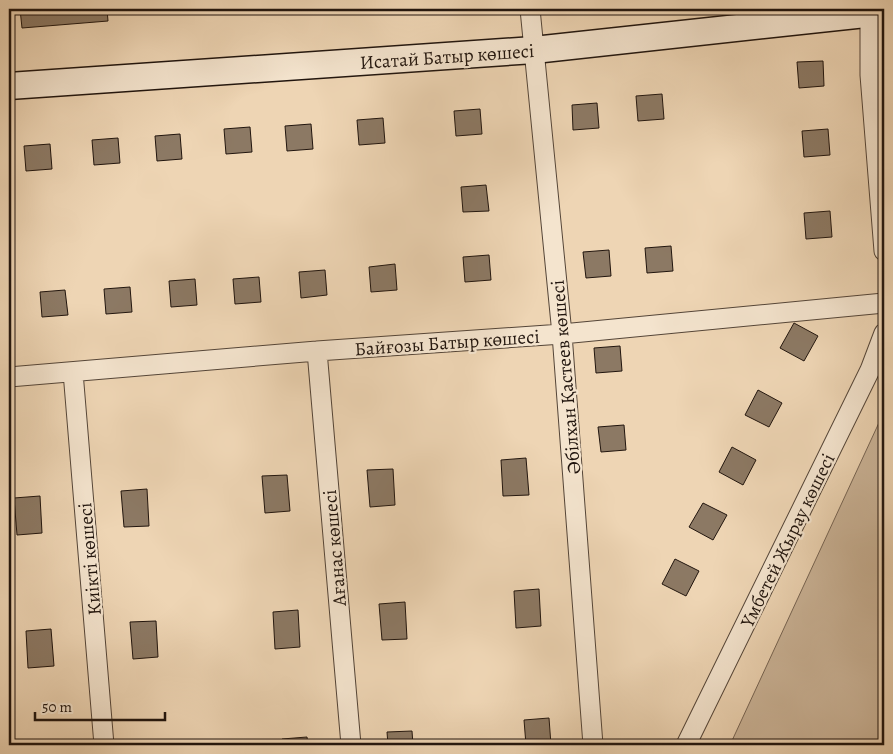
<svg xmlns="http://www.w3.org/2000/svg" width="893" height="754" font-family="Alegreya,serif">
  <rect width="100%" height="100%" fill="#eed5b4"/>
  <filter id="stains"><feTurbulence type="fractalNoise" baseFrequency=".004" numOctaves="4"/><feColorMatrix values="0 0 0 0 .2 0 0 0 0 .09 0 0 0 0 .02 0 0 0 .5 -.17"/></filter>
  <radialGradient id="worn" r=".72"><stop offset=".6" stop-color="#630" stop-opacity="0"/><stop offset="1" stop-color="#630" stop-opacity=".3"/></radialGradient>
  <path fill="#cbb498" stroke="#766453" d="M884,410V745H730L883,414Z"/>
  <path fill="#8c7964" stroke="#21150e" d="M20,9H107L108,21L22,28Z
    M823,61L824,86L799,88L797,62Z
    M662,94L664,119L638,121L636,96Z
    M597,103L599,128L573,130L572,105Z
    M480,109L482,134L456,136L454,111Z
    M383,118L385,143L359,145L357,120Z
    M311,124L313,149L287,151L285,126Z
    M250,127L252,152L226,154L224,129Z
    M828,129L830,155L804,157L802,131Z
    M180,134L182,159L157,161L155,136Z
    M118,138L120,163L94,165L92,140Z
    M50,144L52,169L26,171L24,146Z
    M486,185L489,211L463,212L461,187Z
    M830,211L832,237L806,239L804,213Z
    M671,246L673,271L647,273L645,248Z
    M609,250L611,276L586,278L583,252Z
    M489,255L491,280L465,282L463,257Z
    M395,264L397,290L371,292L369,267Z
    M325,270L327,295L301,298L299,272Z
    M259,277L261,302L235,304L233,279Z
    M195,279L197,305L171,307L169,281Z
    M130,287L132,312L106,314L104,289Z
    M65,290L68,315L42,317L40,292Z
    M794,323L818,336L804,361L780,348Z
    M620,346L622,371L596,373L594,348Z
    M758,390L782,403L769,427L745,415Z
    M624,425L626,450L601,452L598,427Z
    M732,447L756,460L743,485L719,472Z
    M526,458L529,495L503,496L501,460Z
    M393,469L395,505L370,507L367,470Z
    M287,475L290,511L265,513L262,476Z
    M147,489L149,526L124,527L121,491Z
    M40,496L42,533L17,535L14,498Z
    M703,503L727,515L713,540L689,527Z
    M675,559L699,571L686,596L662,584Z
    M539,589L541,626L516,628L514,591Z
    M405,602L407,639L382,640L379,604Z
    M298,610L300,647L275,649L273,612Z
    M156,621L158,657L133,659L130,622Z
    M51,629L54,666L28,668L26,631Z
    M549,718L551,745H526L524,720Z
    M412,731L413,745H388L387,732Z
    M307,737L308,745H283L282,739Z"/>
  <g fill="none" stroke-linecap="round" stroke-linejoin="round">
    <g stroke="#544538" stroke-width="21">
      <path id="street" d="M530,9L562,334L593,745
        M870,9V75L884,251
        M317,351L351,745
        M73,372L104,745
        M9,377L317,351L562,334L884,303
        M686,745L870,370L884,333"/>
    </g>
    <g stroke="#21150e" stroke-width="29">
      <path id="secondary" d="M9,86L534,50L884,12"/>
    </g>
    <use href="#street" stroke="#f4e4ce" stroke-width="19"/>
    <use href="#secondary" stroke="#f4e4ce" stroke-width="26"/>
  </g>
  <g text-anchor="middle" stroke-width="4.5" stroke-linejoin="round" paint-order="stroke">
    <g font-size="19" fill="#21150e" stroke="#f4e4ce">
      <text transform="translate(447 56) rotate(-4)" y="7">Исатай Батыр көшесі</text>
      <text transform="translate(447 342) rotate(-4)" y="7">Байғозы Батыр көшесі</text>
      <text transform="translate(565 377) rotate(-95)" y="7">Әбілхан Қастеев көшесі</text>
      <text transform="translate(787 540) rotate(-64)" y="7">Үмбетей Жырау көшесі</text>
      <text transform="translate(334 548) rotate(-95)" y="7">Ағанас көшесі</text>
      <text transform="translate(89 559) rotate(-95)" y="7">Киікті көшесі</text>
    </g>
  </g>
  <rect width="893" height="754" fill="none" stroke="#eed5b4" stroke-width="30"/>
  <rect x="10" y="10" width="873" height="734" fill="none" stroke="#21150e" stroke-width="2.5"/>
  <rect x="15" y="15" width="863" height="724" fill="none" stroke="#21150e"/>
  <path d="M35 712v8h130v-8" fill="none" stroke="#21150e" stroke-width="2.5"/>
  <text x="42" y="712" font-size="15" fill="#21150e" stroke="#f4e4ce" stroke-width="4" paint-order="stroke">50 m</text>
  <rect width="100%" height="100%" filter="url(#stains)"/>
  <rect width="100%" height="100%" fill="url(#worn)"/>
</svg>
